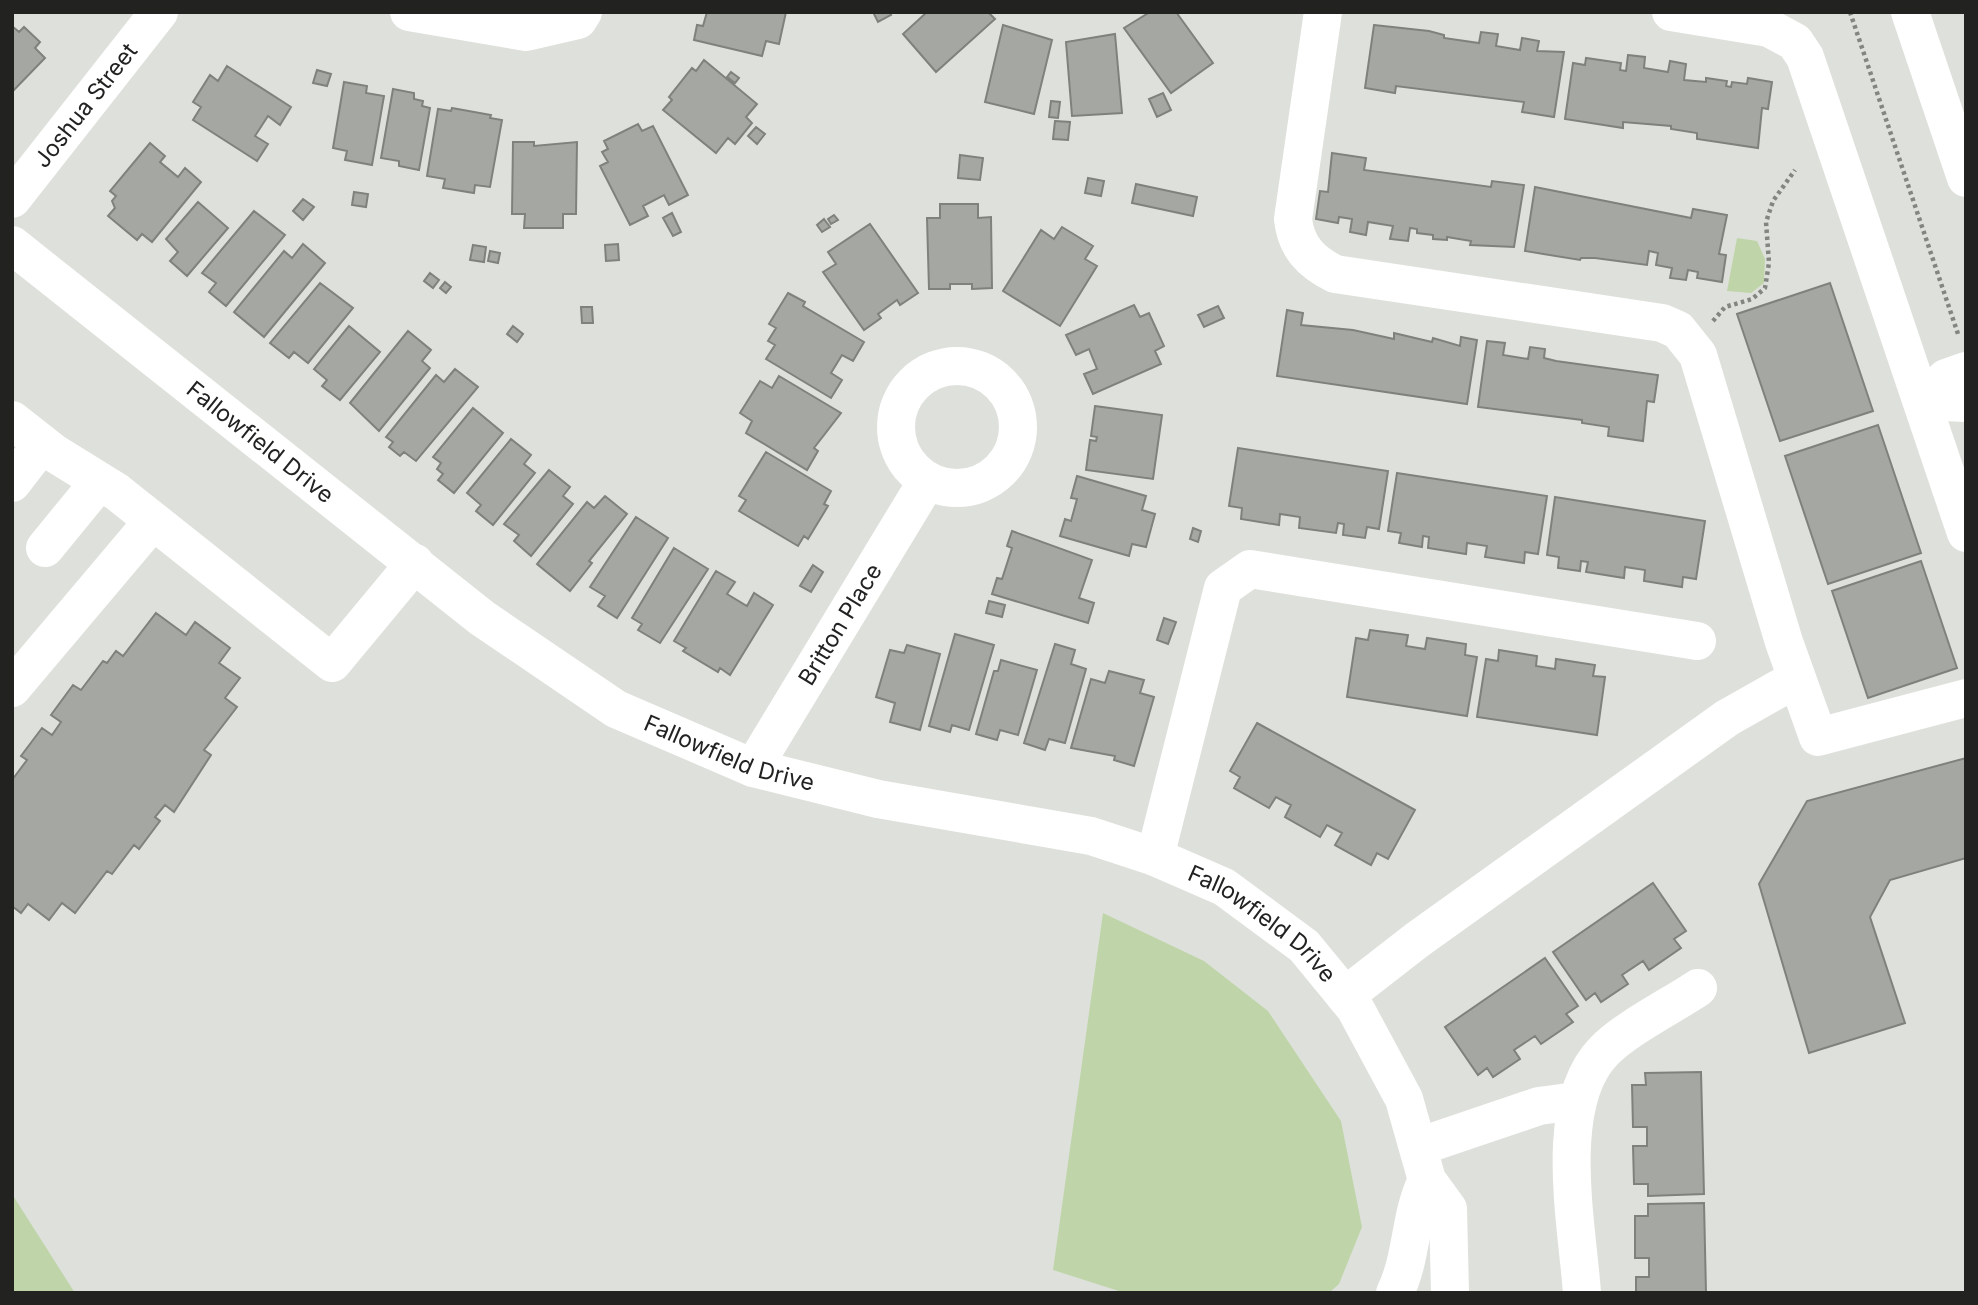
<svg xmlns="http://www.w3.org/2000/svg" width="1978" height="1305" font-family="Inter,sans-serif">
  <rect width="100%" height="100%" fill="#dee1db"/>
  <path fill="#bfd5a9" d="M1737,238L1757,241L1765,259L1764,283L1751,293L1727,291Z
    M1103,913L1204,961L1268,1011L1341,1121L1362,1227L1339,1284L1329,1293H1125L1053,1270Z
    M12,1194L75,1293H12Z"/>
  <path fill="#a5a8a2" stroke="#7f827c" stroke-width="2" d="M707,12H786L779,44L766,41L762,56L694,40L697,25L703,26Z
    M873,12H889L891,15L878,22Z
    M927,12H988L995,19L936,72L903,34Z
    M1150,12H1176L1213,63L1171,93L1124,28Z
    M1003,25L1052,40L1034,114L985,102Z
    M1374,25L1429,31L1444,35V38L1479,43L1481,32L1498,34L1496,46L1520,50L1522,38L1539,41L1537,51L1564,52L1554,117L1522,112L1524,102L1396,86L1395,93L1365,88Z
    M12,26L19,32L24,27L40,42L35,48L45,58L12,92Z
    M1115,34L1122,113L1072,116L1066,42Z
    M1628,55L1645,57L1644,68L1668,72L1670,61L1686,64L1684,80L1706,82V78L1727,81L1726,86L1731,87L1732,82L1747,84L1748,78L1772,82L1768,109L1762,108L1758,148L1697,139V133L1671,129V126L1623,122V128L1565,119L1573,63L1585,65L1586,58L1621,63L1620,70L1626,71Z
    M704,60L757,104L746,117L752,123L735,144L728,138L716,153L663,110L672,100L669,97L692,68L696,71Z
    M227,66L291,107L280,125L268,116L255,136L268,144L257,161L193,120L201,107L193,102L210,75L218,81Z
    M317,70L331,74L327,86L313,83Z
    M731,72L739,78L735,83L727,77Z
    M344,82L367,86L366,93L384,96L372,165L345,160L347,151L333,148Z
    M393,89L414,93V99L423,101L422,106L430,108L419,170L399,166V161L381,158Z
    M1163,93L1171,110L1157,117L1149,99Z
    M1051,101L1060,102L1058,118L1049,117Z
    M452,108L491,115L490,118L502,120L490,187L475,185L474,193L443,188L445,179L427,176L438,109L451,111Z
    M1055,121L1070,122L1068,140L1053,139Z
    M638,124L642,131L653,126L688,195L669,205L664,195L643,206L648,216L630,225L600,166L608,162L602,152L608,149L604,141Z
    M756,127L765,134L757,144L748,136Z
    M513,142H534V146L577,142L576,214H563V228H524L525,214H512Z
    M150,143L165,156L160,162L178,177L185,168L201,182L152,242L142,234L137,240L108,216L115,208L112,201L116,196L110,191Z
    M1332,153L1366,158L1364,170L1491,187L1492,181L1524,185L1514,247L1470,245L1471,241L1447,237V240L1433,239V235L1417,233V229L1410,228L1408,241L1390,239L1393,226L1368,222L1366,235L1350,232L1352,219L1339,217L1338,223L1316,219L1320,191L1328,192Z
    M960,155L983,158L980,180L958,178Z
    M1088,178L1104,181L1101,196L1085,193Z
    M1136,184L1197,197L1193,216L1132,203Z
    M1535,187L1691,218L1693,209L1727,215L1719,254L1726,255L1722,282L1697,278L1698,272L1688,270L1686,280L1670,278L1672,268L1656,265L1658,253L1649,251L1647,265L1595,258H1581L1580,260L1525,251Z
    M354,192L368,194L366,207L352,205Z
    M303,199L314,207L303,220L293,211Z
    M198,202L228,228L187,276L170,261L178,252L166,239Z
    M940,204H978V218L991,217L992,288L972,289V284H950V289H929L927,218H940Z
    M254,211L285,235L226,306L209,292L216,283L202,273Z
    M672,213L681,232L673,236L663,218Z
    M834,215L838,220L831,224L828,219Z
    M824,219L830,227L822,232L817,225Z
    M870,224L918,293L900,305L897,300L878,314L881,318L864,330L823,272L836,264L828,252Z
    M1062,227L1093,246L1085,259L1097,266L1060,326L1003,291L1041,230L1054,239Z
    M303,244L325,263L264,337L234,312L284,251L292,258Z
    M618,244L619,260L606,261L605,245Z
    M473,245L486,247L484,262L470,260Z
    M490,251L500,253L498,263L488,261Z
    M430,273L439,280L433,288L424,281Z
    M445,282L451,287L446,293L440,288Z
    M320,283L353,308L308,363L294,352L289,358L270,343Z
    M1830,283L1873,411L1780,441L1737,314Z
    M788,293L805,302L803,306L864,342L853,361L842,355L831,373L842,380L831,398L766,359L775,345L768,341L776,328L769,324Z
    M1134,305L1140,317L1149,313L1164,346L1155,351L1161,364L1093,394L1084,374L1097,369L1089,349L1076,355L1066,335Z
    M1218,306L1224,318L1204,327L1198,315Z
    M581,307H592L593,323H582Z
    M1287,310L1303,313L1301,325L1353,330L1394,339V333L1432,342L1433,338L1460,346L1461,337L1477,340L1467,404L1277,376Z
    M349,326L380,352L340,400L322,386L327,380L314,369Z
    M513,326L523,334L517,342L507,334Z
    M408,331L431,350L422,361L430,368L379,431L350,403Z
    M1487,341L1505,343L1503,355L1528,359L1530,347L1545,349L1544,358L1556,361L1658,375L1654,402L1647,401L1643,441L1608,436L1609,427L1582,423V420L1478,407Z
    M455,369L478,387L416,461L404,452L400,456L389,447L393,442L386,437L436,375L444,382Z
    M779,376L841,413L814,448L818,451L807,470L746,433L752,421L740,413L760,381L772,388Z
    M1095,406L1162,415L1153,479L1086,470L1090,440L1096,441L1097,437L1091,436Z
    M473,408L503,433L454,493L438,480L443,474L437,469L441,463L433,457Z
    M1878,425L1921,553L1828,584L1785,456Z
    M511,439L531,455L524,464L535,473L493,525L476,511L481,505L467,493Z
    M1238,448L1388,471L1379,529L1367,527L1365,538L1343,535L1344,524L1338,523L1336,533L1299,528L1300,517L1280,514L1279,525L1241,519L1242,508L1229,506Z
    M766,452L831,491L824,504L828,506L808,539L804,536L798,546L739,511L746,500L739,496Z
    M549,470L570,487L563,496L573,504L531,556L514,541L519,535L504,524Z
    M1397,473L1547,496L1538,554L1525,552L1524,563L1485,557L1487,546L1467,543L1466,554L1428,548L1429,537L1423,536L1422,547L1399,543L1401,533L1388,531Z
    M1077,476L1146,496L1142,510L1155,514L1146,547L1132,544L1129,556L1060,536L1065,519L1071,521L1077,499L1071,498Z
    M605,496L627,514L589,561L592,563L570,591L537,564L587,502L594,508Z
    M1555,497L1705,521L1696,579L1683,577L1682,587L1644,581L1645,570L1625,567L1624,578L1586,572L1588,562L1581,561L1580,571L1558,568L1559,557L1547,555Z
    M636,517L668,538L617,618L598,606L605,596L590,587Z
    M1193,528L1201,531L1198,542L1190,539Z
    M1012,531L1092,560L1079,598L1094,603L1088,623L992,594L997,578L1002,579L1012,548L1007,546Z
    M674,548L708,569L660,643L638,630L642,624L632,618Z
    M1921,561L1957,668L1868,698L1832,591Z
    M813,565L823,572L811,592L800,586Z
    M716,571L735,582L727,594L747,606L754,593L773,605L730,675L720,668L718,672L683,651L686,648L674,641Z
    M989,601L1005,605L1002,617L986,613Z
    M156,613L186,635L195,622L230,648L219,663L240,678L225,698L237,707L204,750L211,755L174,812L165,805L155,817L160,821L139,849L134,845L112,874L107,871L75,913L62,903L49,920L28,904L21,913L12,906V780L27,760L21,756L42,728L52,735L61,722L51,715L73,685L81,690L103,661L107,663L116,651L123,656Z
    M1164,618L1176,622L1168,644L1157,640Z
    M1370,630L1408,635L1406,646L1425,649L1427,638L1466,644L1465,655L1477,657L1467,716L1347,697L1356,638L1368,640Z
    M955,634L994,645L969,730L952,725L950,732L929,726Z
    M1055,644L1075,650L1071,664L1086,669L1065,743L1049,739L1045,750L1024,743Z
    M907,645L940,654L920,730L890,722L895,703L876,697L890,650L904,653Z
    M1499,650L1537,656L1536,666L1555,669L1556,659L1595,665L1593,676L1605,677L1597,735L1477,717L1486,659L1498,661Z
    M1001,660L1037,670L1018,735L1000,730L997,740L976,734L994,671H998Z
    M1109,671L1144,680L1140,693L1154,697L1134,766L1114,760L1115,756L1071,748L1091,679L1105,683Z
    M1257,723L1415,810L1388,859L1377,853L1371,865L1335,845L1342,833L1327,825L1320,837L1285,817L1291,805L1276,797L1269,808L1234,788L1240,777L1230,771Z
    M1966,758V858L1890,880L1870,917L1905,1023L1809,1053L1759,884L1807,801Z
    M1653,883L1686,931L1674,939L1681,948L1649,970L1643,961L1622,975L1628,984L1601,1002L1595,993L1586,1000L1553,952Z
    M1545,958L1578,1006L1566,1014L1573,1022L1541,1044L1535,1036L1514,1050L1520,1059L1493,1077L1487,1068L1478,1075L1445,1027Z
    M1701,1072L1704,1194L1648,1196V1184H1634L1633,1146H1647V1127H1633L1632,1085H1646L1645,1073Z
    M1704,1203L1706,1293H1636V1277H1649V1258H1635V1216H1648V1204Z"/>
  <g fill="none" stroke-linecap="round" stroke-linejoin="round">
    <path stroke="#838581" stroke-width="4.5" stroke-dasharray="3.5 3.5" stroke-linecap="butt" d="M1850,12L1959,337
      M1713,321L1725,307L1752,299L1765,288L1769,263L1766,222L1773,201L1795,170"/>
    <g stroke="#fff" stroke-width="38">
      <path d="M409,12L526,32L578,20L583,12"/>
      <path d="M1323,12L1293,219C1296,247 1311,262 1335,274L1662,323L1678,330L1698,355L1784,642L1818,737L1966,698"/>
      <path d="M1671,12L1769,28L1795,42L1805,57L1966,533"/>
      <path id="s1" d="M12,199L159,12"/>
      <path id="s2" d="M12,245L482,618L616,709L753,768L878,799L1091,836L1155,857L1224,887L1304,946L1355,1008L1404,1099L1427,1180L1448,1209L1450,1293"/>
      <circle cx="957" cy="427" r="61"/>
      <path d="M1922,401L1946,378L1966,371"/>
      <path d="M1922,401L1966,403"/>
      <path d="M12,420L54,453L117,492L332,663L415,563"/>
      <path d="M12,483L42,444"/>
      <path d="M45,548L99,482"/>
      <path d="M12,688L153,521"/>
      <path id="s3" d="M753,768L927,481"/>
      <path d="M1155,857L1223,588L1250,569L1697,641"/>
      <path d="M1345,996L1417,940L1727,718L1796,679"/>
      <path d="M1418,1147L1539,1106L1576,1101"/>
      <path d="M1395,1293C1413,1256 1409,1216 1427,1180"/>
      <path d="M1582,1293C1577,1223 1552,1104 1604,1051C1625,1029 1671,1006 1698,988"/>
    </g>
    <path stroke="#fff" stroke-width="38" d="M1910,12L1966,178"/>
  </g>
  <g text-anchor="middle" stroke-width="5" stroke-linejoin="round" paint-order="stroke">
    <g font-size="23" fill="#222321" stroke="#fff">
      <text dy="8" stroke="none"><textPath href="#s1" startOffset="119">Joshua Street</textPath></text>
      <text dy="8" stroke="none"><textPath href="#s2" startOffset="317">Fallowfield Drive</textPath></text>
      <text dy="8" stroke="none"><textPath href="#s3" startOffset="168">Britton Place</textPath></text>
      <text dy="8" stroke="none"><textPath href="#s2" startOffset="884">Fallowfield Drive</textPath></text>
      <text dy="8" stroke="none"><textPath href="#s2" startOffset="1451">Fallowfield Drive</textPath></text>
    </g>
  </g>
  <rect width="1978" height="1305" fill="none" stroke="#222321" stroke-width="28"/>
</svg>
